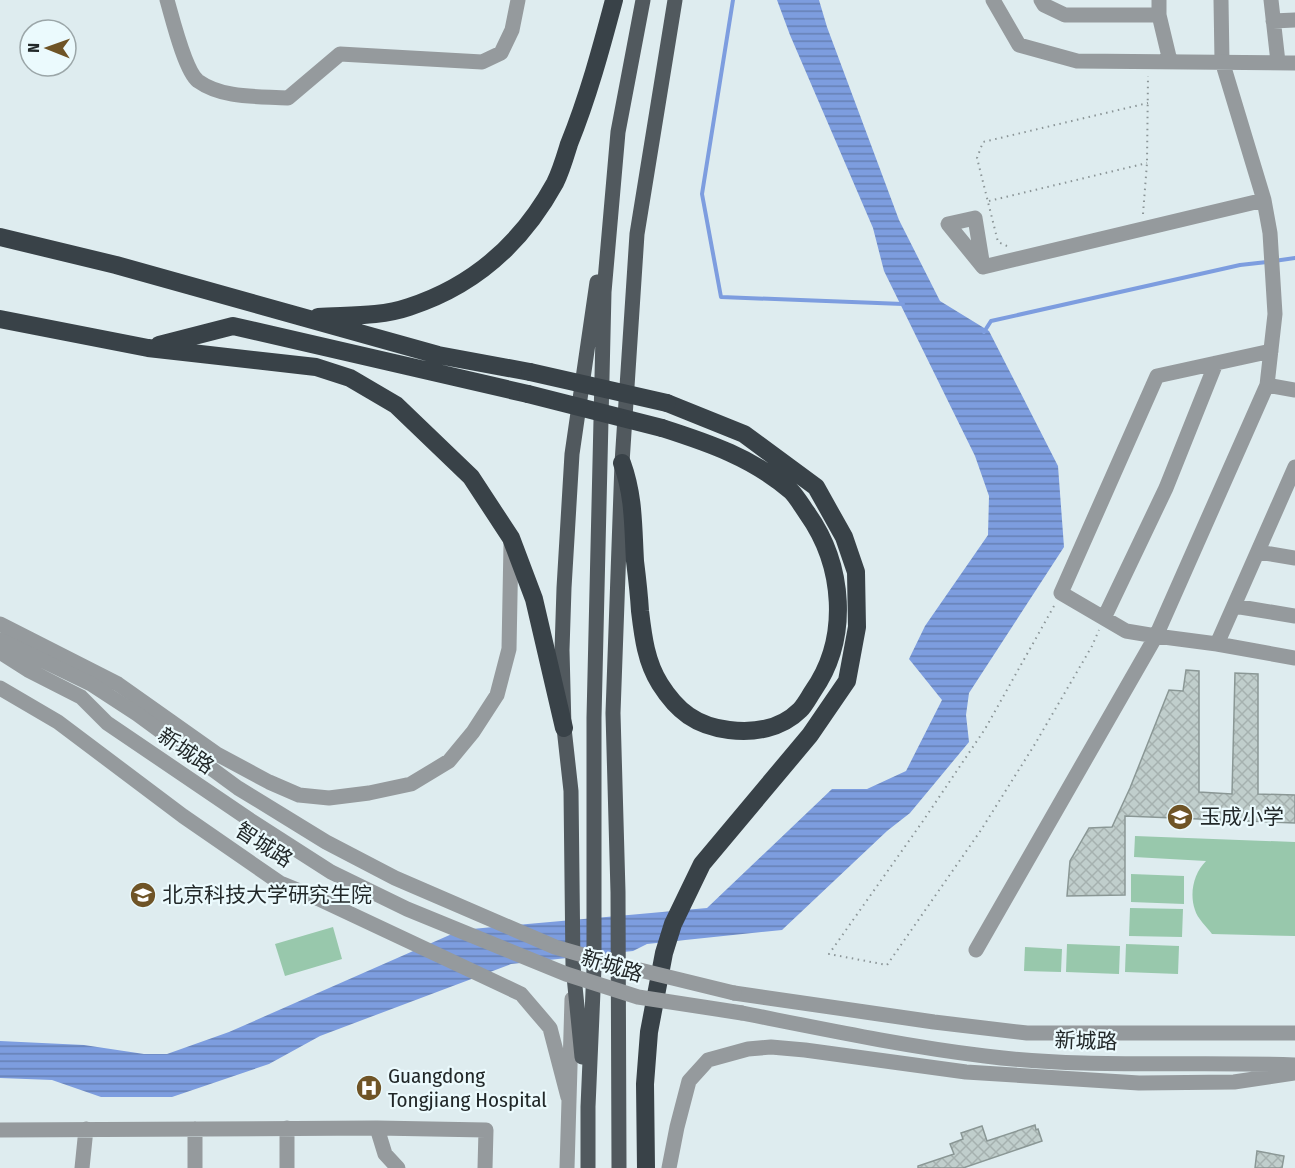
<svg xmlns="http://www.w3.org/2000/svg" width="1295" height="1168" font-family="'Fira Sans Condensed','Noto Sans SC',sans-serif">
  <defs>
    <pattern id="water-rules" width="6" height="5" patternUnits="userSpaceOnUse" patternTransform="scale(1.5)"><rect width="6" height="5" fill="#7d9ddf"/><path d="M0 2.5h6" fill="none" stroke="#6680b5"/></pattern>
    <pattern id="building-cross-hatch" width="8" height="8" patternUnits="userSpaceOnUse" patternTransform="scale(1.5)"><rect width="8" height="8" fill="#c0cecc"/><path d="M0 0l8 8M0 8l8-8" fill="none" stroke="#a5b1af"/></pattern>
  </defs>
  <rect width="100%" height="100%" fill="#deecef"/>
  <path fill="#98c8ac" d="M1135,836L1295,842V936L1212,934C1207,927 1197,918 1195,910C1189,893 1194,873 1206,861L1134,857Z
    M1131,874L1184,876V904L1131,902Z
    M1130,908L1183,909L1182,937L1129,936Z
    M333,927L342,959L285,976L275,944Z
    M1067,944L1120,946L1119,974L1066,972Z
    M1126,944L1179,946L1178,974L1125,972Z
    M1025,947L1062,949L1061,972L1024,971Z"/>
  <path fill="url(#water-rules)" d="M777,0H819L827,27L899,220L940,301L989,331L1058,466L1064,547L969,693L966,715L969,742L910,813L887,831L782,930L647,944L633,951L511,964L320,1036L269,1064L172,1097H101L52,1080L0,1078V1041L84,1045L144,1054H167L229,1032L461,930L707,908L832,789H867L906,771L942,700L909,659L925,626L988,535L989,496L975,456L884,271L873,228L790,35Z"/>
  <g fill="none" stroke-linecap="round" stroke-linejoin="round">
    <path stroke="#7d9ddf" stroke-width="4" d="M733,0L702,194L721,297L903,304
      M1274,261L1295,258
      M984,332L991,321L1240,265L1267,262"/>
  </g>
  <path fill="url(#building-cross-hatch)" stroke="#8a9795" stroke-width="1.5" d="M1186,670L1199,671V792L1232,794L1235,673L1258,674V794L1295,795V823L1125,816V895L1067,896L1070,861L1089,828L1112,827L1130,788L1169,690L1183,691Z
    M1035,1125L1036,1130L1038,1129L1042,1141L963,1168H918V1166L954,1154L950,1144L963,1139L961,1133L982,1126L987,1141Z
    M1257,1151L1284,1156L1282,1168H1255Z"/>
  <g fill="none" stroke-linecap="round" stroke-linejoin="round">
    <path stroke="#8b9597" stroke-width="2" stroke-dasharray="1.5 4.5" stroke-linecap="butt" d="M989,201L1147,163
      M1143,214L1147,163L1148,76
      M1007,246L998,242L977,158L983,142L1148,103
      M1054,606L985,729L923,821L829,954L887,965L981,830L1035,744L1092,646L1099,630"/>
    <path stroke="#959a9d" stroke-width="15" d="M167,0C172,17 185,71 198,81C223,99 259,96 288,98L340,54L482,62L501,53L512,30L518,0
      M993,0L1019,45L1077,61L1295,63
      M1041,0L1044,5L1065,15H1159
      M1159,0V15L1170,61
      M1221,0L1222,61L1264,200L1270,233L1275,314L1267,385L1156,636L1126,631L1061,593L1157,376L1271,351
      M1271,0L1278,62
      M1273,21L1295,20
      M983,267L948,224L975,218L983,267L1264,200
      M1267,385L1295,390
      M1258,552L1295,558
      M1234,606L1295,616
      M1104,618L1166,488L1216,363
      M0,624L118,684L217,754L269,782L299,795L329,798L369,793L411,784L449,761L473,732L497,695L509,649L511,544
      M1217,644L1295,467
      M0,688L58,722L183,816L280,883L319,899L521,994L550,1028L568,1097
      M976,950L1156,636L1217,644L1295,658
      M734,993L934,1022L1027,1033H1295
      M742,1013C823,1029 903,1046 985,1056C1088,1069 1192,1061 1295,1065
      M377,1128L486,1130L485,1168
      M0,1130L377,1128L385,1154L398,1168
      M82,1168L86,1129
      M195,1168V1129
      M287,1168V1128
      M567,1168L572,999
      M669,1168L677,1127L689,1081L708,1060L748,1049L771,1047L805,1050L966,1072L1139,1083L1234,1082L1295,1073"/>
    <path stroke="#51595e" stroke-width="15" d="M582,1057L573,966L571,791L564,728L562,650L564,588L572,454L597,282
      M588,1168V1107L594,968V718L604,292L618,132L643,0
      M619,1168L618,892L613,713L622,463L637,234L675,0"/>
    <path stroke="#394248" stroke-width="18" d="M0,237L116,265L438,355L530,372
      M318,317C347,315 380,317 409,307C474,286 522,243 555,183C561,171 565,157 569,144C588,97 601,49 614,0
      M0,319L148,348L316,367L350,378L396,405L471,477L511,538L534,599L564,728
      M159,345L233,326L528,394
      M622,463C634,496 633,526 635,561C637,577 639,594 640,611C643,636 646,662 660,684C677,711 696,726 729,730C754,733 781,729 800,710C805,705 809,697 813,691C850,638 844,565 807,513C802,506 797,497 791,491C753,458 709,443 662,428
      M646,1168L645,1084L649,1032L664,953L673,924L702,864L810,735L847,681L857,627L856,572L844,537L816,487L744,434L667,403"/>
    <path stroke="#959a9d" stroke-width="15" d="M0,640L91,684L137,714L238,788L326,842L395,878L555,947L607,962L734,993
      M0,652L28,670L81,697L107,723L250,820L331,872L407,909L566,974L638,997L742,1013"/>
    <path stroke="#394248" stroke-width="18" d="M530,372L667,403
      M528,394L662,428"/>
  </g>
  <defs>
    <g id="school-disc" transform="scale(1.35)"><circle r="9.5" fill="#6f5426" stroke="#ebfafd"/><path d="M0-5L7-2L0 1L-7-2ZM-4 1L0 2.5L4 1V4Q0 6-4 4Z" fill="#fff"/></g>
    <g id="university-disc" transform="scale(1.35)"><circle r="9.5" fill="#6f5426" stroke="#ebfafd"/><path d="M0-5L7-2L0 1L-7-2ZM-4 1L0 2.5L4 1V4Q0 6-4 4Z" fill="#fff"/></g>
    <g id="hospital-disc" transform="scale(1.35)"><circle r="9.5" fill="#6f5426" stroke="#ebfafd"/><path d="M-5-5h3v3.5h4V-5h3V5h-3V1.5h-4V5h-3Z" fill="#fff"/></g>
  </defs>
  <g fill-rule="evenodd">
    <use href="#school-disc" x="1180" y="817"/>
    <use href="#university-disc" x="143" y="895"/>
    <use href="#hospital-disc" x="369" y="1088"/>
  </g>
  <g text-anchor="middle" stroke-width="4.5" stroke-linejoin="round" paint-order="stroke">
    <g font-size="21" fill="#222829" stroke="#ebfafd">
      <text transform="translate(186 751) rotate(35)" y="7">新城路</text>
      <text transform="translate(264 845) rotate(33)" y="7">智城路</text>
      <text transform="translate(612 966) rotate(17)" y="7">新城路</text>
      <text transform="translate(1086 1041) rotate(2)" y="7">新城路</text>
    </g>
    <g font-size="21" fill="#222829" stroke="#ebfafd" text-anchor="start">
      <text x="1200" y="824">玉成小学</text>
      <text x="162" y="902">北京科技大学研究生院</text>
      <text x="388" y="1083">Guangdong<tspan x="388" dy="24">Tongjiang Hospital</tspan></text>
    </g>
  </g>
  <g transform="translate(48 48) rotate(271)"><circle r="28" fill="#ebfafd" stroke="#9ba6a8" stroke-width="1.5"/>
  <path d="M0-4.5L10 22L0 15L-10 22Z" fill="#6f5426"/>
  <text y="-9" font-size="16" font-weight="bold" text-anchor="middle" fill="#222829">N</text>
  </g>
</svg>
